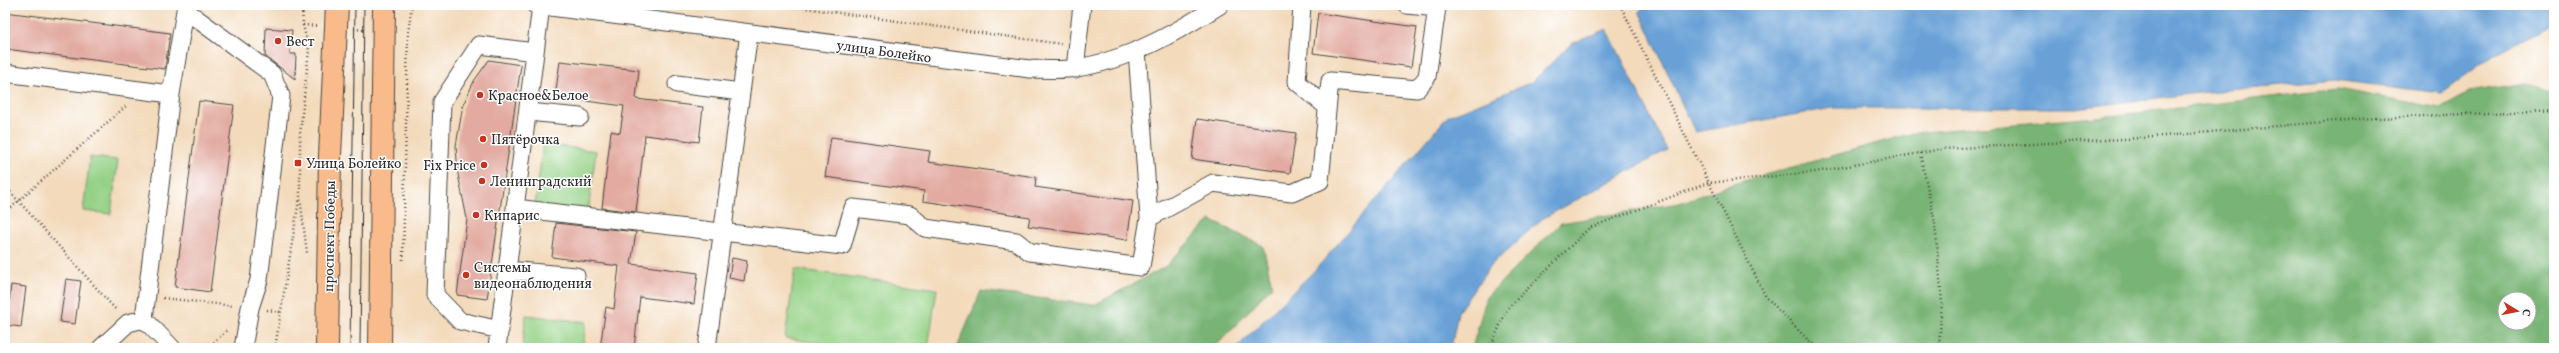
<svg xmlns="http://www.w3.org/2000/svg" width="2559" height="353" font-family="Vollkorn,serif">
  <rect width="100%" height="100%" fill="#fff"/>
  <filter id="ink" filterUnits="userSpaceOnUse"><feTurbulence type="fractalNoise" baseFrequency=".025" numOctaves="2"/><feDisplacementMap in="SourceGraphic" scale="8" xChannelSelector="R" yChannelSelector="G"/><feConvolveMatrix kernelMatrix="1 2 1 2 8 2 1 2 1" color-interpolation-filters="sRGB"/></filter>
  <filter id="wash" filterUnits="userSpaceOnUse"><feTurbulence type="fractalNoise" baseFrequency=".012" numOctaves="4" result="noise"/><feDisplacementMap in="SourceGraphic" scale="16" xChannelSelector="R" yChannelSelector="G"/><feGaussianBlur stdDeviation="0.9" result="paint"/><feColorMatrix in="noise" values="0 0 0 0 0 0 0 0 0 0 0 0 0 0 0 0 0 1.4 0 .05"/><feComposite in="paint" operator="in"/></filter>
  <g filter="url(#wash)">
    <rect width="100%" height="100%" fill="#f3dabb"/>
    <path fill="#95d287" stroke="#607e59" d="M543,144L596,151L588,213L535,206Z
      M90,157L118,160L111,214L83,211Z
      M795,269L937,289L928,348H852L785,338Z
      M526,315L586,322L583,348H522Z"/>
    <path fill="#78b474" stroke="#527050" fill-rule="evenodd" d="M2525,83L2554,90V348H1472L1487,296L1561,223L1679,203L1733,184L1913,133L2119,115L2338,89L2440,108L2469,92ZM2505,299H2529V323H2505Z
      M1210,220L1263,246L1272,286L1214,348H957L981,291L1094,305L1165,267Z"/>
    <path fill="#69a1d7" stroke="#4a6681" d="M1649,5H2554V24L2497,52L2442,93L2334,80L2198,93L2076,108H1833L1695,132L1639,11Z
      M1607,29L1667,150L1542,219L1492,264L1458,312L1451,348H1236L1317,268L1448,116L1532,82L1571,44Z"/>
    <g id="blocks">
      <path fill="#e2aaa0" d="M5,12L170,33L165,69L5,49Z
        M1318,13L1417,27L1411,67L1313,53Z
        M266,28L292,30L290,54H296L295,79L265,56Z
        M489,60L521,65L487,299L457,295L467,219L458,174L456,146L463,105L474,81Z
        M560,61L639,70L636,99L703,107L699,142L645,135L636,212L602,208L611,131L620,133L624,106L555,97Z
        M199,101L234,105L210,292L175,287Z
        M1197,119L1296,133L1290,173L1192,159Z
        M831,137L930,151L928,162L1036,177L1035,187L1133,201L1127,240L1028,226L1030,217L923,201L924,191L825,177Z
        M556,223L636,232L631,264L698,273L694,304L640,297L634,348H600L606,307L614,309L619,266L552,257Z
        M732,258L747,261L744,281L729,278Z
        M66,279L81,281L75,324L60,322Z
        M11,285L26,287L21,327L6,325Z"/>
    </g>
  </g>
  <g filter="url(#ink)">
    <use href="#blocks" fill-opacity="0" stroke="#494541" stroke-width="1"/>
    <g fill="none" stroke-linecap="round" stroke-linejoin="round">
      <g stroke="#494541" stroke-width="19">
        <path id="minor" d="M535,5L1030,69C1045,69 1061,71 1076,68C1127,61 1177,32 1220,5
          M1302,5L1297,82L1327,107
          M185,10L272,74L281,96L259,280L250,308L243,348
          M1137,50L1149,218
          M1075,69L1082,5
          M5,73L171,94
          M677,84L741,92
          M528,112L580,117
          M515,208L842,246L853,208L910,215L925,228L1016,241L1030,252L1141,267L1149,218L1213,183L1292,193L1320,181L1330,81L1417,89L1427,77L1437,8L1407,5
          M507,270L576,276
          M144,319L171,94L186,5
          M144,319L172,348
          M500,330L460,321L435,295L442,102L479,45L535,52
          M101,348L128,323L144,319
          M497,348L541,6
          M707,348L749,33"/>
      </g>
      <g stroke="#494541" stroke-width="24">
        <path id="major" d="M327,348L330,156L337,5
          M380,348L384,5"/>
      </g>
      <path stroke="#494541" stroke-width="2.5" stroke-dasharray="1 3" stroke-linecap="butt" d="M302,5L303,25L309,50L300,134V197L307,253
        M783,5L1061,44
        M1620,5L1766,297L1810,342L1818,348
        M303,25L318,26
        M354,29L365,30
        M1920,153L1935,223L1942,302L1939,348
        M5,186L117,311
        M5,213L126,106
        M403,260L408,33L412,5
        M163,298L234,306
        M267,310L280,312
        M208,348L228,329
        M275,348L299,200
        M1490,348L1507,309L1589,228L1708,183L1815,172L1942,149L2141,138L2358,119L2554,110"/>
      <use href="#minor" stroke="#fff" stroke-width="17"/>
      <use href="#major" stroke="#fabb8c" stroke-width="22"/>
      <path stroke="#2b2b2b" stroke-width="1" d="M350,348L355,5
        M360,348L364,5"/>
    </g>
  </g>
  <g fill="#c8321e" stroke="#fff" stroke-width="1.5">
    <circle cx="278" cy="41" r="4"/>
    <circle cx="480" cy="95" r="4"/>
    <circle cx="483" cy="139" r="4"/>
    <rect x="294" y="159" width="8" height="8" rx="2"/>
    <circle cx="484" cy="165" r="4"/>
    <circle cx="482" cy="181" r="4"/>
    <circle cx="476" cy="215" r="4"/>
    <circle cx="466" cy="275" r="4"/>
  </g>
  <g text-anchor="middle" stroke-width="3" stroke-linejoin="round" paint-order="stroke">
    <g font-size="14" fill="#2b2b2b" stroke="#fff" text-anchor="start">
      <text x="286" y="46">Вест</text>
      <text x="488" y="100">Красное&amp;Белое</text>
      <text x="491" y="144">Пятёрочка</text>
      <text x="306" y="168">Улица Болейко</text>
      <text x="476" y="170" text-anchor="end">Fix Price</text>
      <text x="490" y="186">Ленинградский</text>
      <text x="484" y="220">Кипарис</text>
      <text x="474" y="272">Системы<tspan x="474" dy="16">видеонаблюдения</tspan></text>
    </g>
    <g font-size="14" fill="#2b2b2b" stroke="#fff">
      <text transform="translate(884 51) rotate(8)" y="5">улица Болейко</text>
      <text transform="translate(329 236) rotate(-89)" y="5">проспект Победы</text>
    </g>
  </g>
  <rect width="2559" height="353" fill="none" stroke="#fff" stroke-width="20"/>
  <g transform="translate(2517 311) rotate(100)"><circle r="19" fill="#ffffff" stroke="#aaaaaa"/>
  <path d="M0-3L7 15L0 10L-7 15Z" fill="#c8321e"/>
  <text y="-6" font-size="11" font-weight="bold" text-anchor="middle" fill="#2b2b2b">С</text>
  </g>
</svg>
